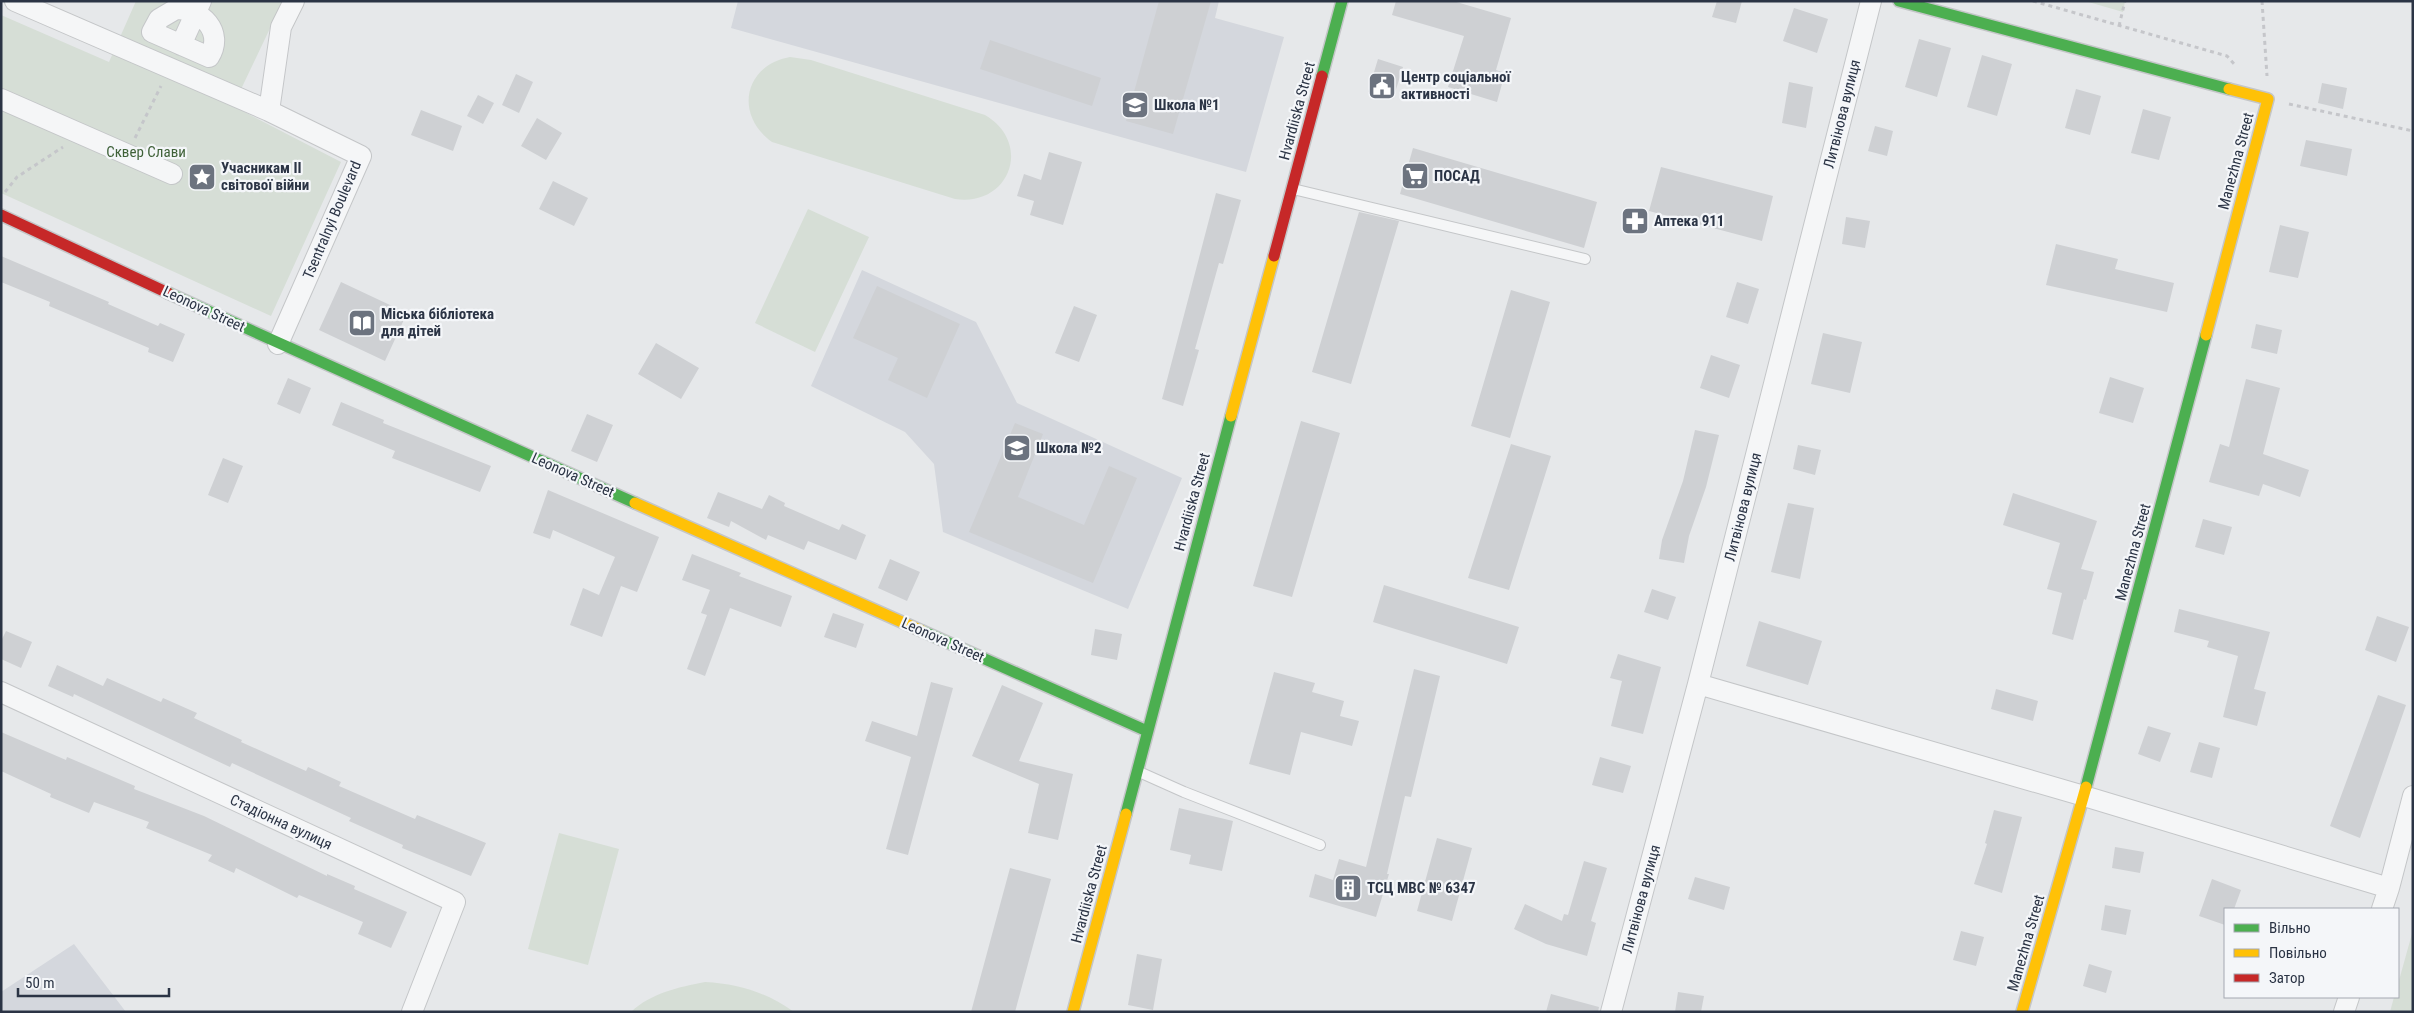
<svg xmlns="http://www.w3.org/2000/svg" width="2414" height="1013" font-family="'Roboto Condensed',sans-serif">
  <rect width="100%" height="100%" fill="#e6e8ea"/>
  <path fill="#d4d7dd" d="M738,1H1219L1215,18L1284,37L1246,172L731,28Z
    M862,270L976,322L1017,403L1182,478L1128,609L943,532L934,464L905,432L811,386Z
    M74,944L126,1012H1V992Z"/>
  <path fill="#d6ded6" d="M136,1H283L233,106L341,162L271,316L1,193V15L109,62Z
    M2085,1H2125L2123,12Z
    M790,57L811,60L985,115C1033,143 1010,207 955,199L772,142C734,115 744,65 790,57Z
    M808,209L869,237L815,352L755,323Z
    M559,833L619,849L588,965L528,949Z
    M2413,930V1012H2390L2394,997H2398V984Z
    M705,982C739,984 766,992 794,1012H631C651,993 679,987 705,982Z"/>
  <path fill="#ced0d3" d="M1159,1H1211L1173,134L1126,121Z
    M1396,1H1453L1511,18L1496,70L1505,73L1497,102L1448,87L1464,36L1392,15Z
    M1717,1H1742L1736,23L1712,17Z
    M1794,8L1828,19L1817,53L1783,41Z
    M1919,39L1951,48L1937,97L1905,87Z
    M990,40L1101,78L1092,106L980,69Z
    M1982,55L2012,64L1997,116L1967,107Z
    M1378,59L1403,67L1393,99L1368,92Z
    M516,74L533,82L519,113L502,105Z
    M1789,82L1813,87L1806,128L1782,123Z
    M2322,83L2347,88L2343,109L2318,103Z
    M2076,89L2101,96L2090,135L2065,128Z
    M478,95L494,103L483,124L467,116Z
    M2143,109L2171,117L2159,160L2131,153Z
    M421,110L462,126L453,151L411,135Z
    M537,118L562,133L546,160L521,146Z
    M1875,126L1893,131L1887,156L1868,151Z
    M2306,140L2352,149L2347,176L2300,166Z
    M1413,148L1597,202L1584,248L1400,194Z
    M1049,152L1082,162L1063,225L1030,215L1034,201L1017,196L1024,174L1041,180Z
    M1661,167L1773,196L1762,241L1649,211Z
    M553,181L588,198L574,226L539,209Z
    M1216,193L1241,200L1223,264L1219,263L1195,349L1199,350L1183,406L1162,399Z
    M1359,212L1399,221L1351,384L1312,372Z
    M1846,217L1870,221L1865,248L1842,244Z
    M2280,225L2309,232L2298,278L2269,272Z
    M2056,244L2118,259L2115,269L2174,283L2167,312L2046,285Z
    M1,256L109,302L108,304L158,326L160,323L185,334L173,362L148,352L149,348L49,306L50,302L1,282Z
    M341,282L407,313L385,361L319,330Z
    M1737,282L1759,289L1748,324L1726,317Z
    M877,286L960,324L927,398L888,380L898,358L853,338Z
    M1511,290L1550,302L1510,438L1471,426Z
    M1074,306L1097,315L1079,362L1055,353Z
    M2256,324L2282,330L2277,354L2251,348Z
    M1823,333L1862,342L1850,393L1811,384Z
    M656,343L699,368L681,399L638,374Z
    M1711,355L1740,365L1729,398L1700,388Z
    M2110,377L2144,388L2133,423L2099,413Z
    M288,378L311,388L300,414L277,404Z
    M2246,379L2280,388L2263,454L2309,470L2300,497L2263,484L2259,496L2209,482L2220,444L2229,447Z
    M341,402L384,420L383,423L491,466L480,492L392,458L395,451L332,425Z
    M587,414L613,425L597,462L571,451Z
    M1301,421L1340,433L1292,597L1253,586Z
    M1015,423L1043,434L1018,497L1084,525L1109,466L1137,478L1093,583L969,532Z
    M1695,430L1719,435L1706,487L1689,536L1684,563L1659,559L1662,540L1683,481Z
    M1511,444L1551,456L1509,590L1468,578Z
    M1798,445L1821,450L1815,475L1793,469Z
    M223,458L243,466L228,503L208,495Z
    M548,490L659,537L637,592L621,586L602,637L570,625L583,588L599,595L615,557L553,530L550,539L533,533Z
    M718,492L762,509L769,495L785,503L784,506L839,530L842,524L866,535L856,560L808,541L804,550L768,535L766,540L731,521L729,527L707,518Z
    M2013,493L2097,521L2081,569L2094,572L2086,600L2084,599L2073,640L2052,634L2062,593L2047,589L2060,543L2003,525Z
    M1788,503L1814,508L1800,579L1771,572Z
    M2203,519L2232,527L2224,555L2195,547Z
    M692,554L741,573L739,576L792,596L781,627L730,608L705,676L687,669L707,615L701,613L710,590L682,580Z
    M890,559L920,572L907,601L878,588Z
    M1384,585L1519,627L1507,664L1373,622Z
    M1652,589L1676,597L1668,620L1644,612Z
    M2179,609L2270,632L2254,689L2266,692L2257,726L2223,717L2238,656L2207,647L2209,641L2174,632Z
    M833,613L864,624L856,648L824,637Z
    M2377,616L2409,627L2396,662L2365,650Z
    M1759,621L1822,641L1808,685L1746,666Z
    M1095,629L1122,634L1117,660L1091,655Z
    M6,631L32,642L21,668L1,659V641Z
    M1618,654L1661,667L1643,734L1611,726L1622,681L1610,678Z
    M57,665L103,686L107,678L161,702L163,698L197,713L194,718L242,740L241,742L306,771L308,767L341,782L339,786L415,819L417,815L486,843L471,876L402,848L403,845L349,821L351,818L232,763L230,767L74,694L73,697L48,686Z
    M1414,669L1440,676L1411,797L1405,796L1387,874H1389L1376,917L1309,897L1315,874L1333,880L1339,859L1366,867Z
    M1274,672L1315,683L1312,692L1344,701L1340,716L1359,721L1352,746L1301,732L1290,775L1249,764Z
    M931,682L953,688L908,855L886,849L911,757L865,741L872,721L917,736Z
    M1002,685L1043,703L1019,761L1073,774L1058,840L1028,833L1039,784L972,756Z
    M1996,689L2038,701L2033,721L1991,709Z
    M2378,695L2406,705L2360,838L2330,826Z
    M2148,726L2171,733L2160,762L2138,754Z
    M1,732L66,760L67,757L135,786L134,789L204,816L327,876V874L355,886L354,889L407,912L391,948L358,934L363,922L299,895L297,898L236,868L234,873L208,861L212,855L146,828L149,822L94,802L89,813L50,797L51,794L1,771Z
    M2199,742L2220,748L2212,778L2190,772Z
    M1600,757L1631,766L1623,793L1592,785Z
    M1179,808L1233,821L1222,871L1189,864L1191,855L1170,850Z
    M1994,810L2022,817L2002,893L1974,884L1987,844L1985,843Z
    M1437,838L1472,848L1452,921L1417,911Z
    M2115,847L2144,852L2140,873L2112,868Z
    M1584,861L1607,868L1591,921L1596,923L1587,956L1546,944L1514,929L1525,904L1562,921L1564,914L1568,915Z
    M1010,868L1051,879L1015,1012H971Z
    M1695,877L1730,887L1724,910L1688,899Z
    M2212,879L2241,890L2234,909H2225V925L2199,916Z
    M2105,905L2131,910L2126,935L2101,930Z
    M1961,931L1984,937L1976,966L1953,960Z
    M1137,954L1162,959L1153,1010L1128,1005Z
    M2089,964L2112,971L2106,993L2083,986Z
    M1678,992L1704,996L1701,1012H1675Z
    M1551,994L1599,1007L1598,1012H1546Z"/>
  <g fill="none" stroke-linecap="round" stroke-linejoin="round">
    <g stroke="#c4c6c8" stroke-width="12">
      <path id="lane" d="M1293,189L1585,259
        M1137,771L1184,792L1320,845"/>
    </g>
    <g stroke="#c4c6c8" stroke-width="22">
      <path id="street" d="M15,1L269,111
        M176,9C201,8 225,32 209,57L152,32L159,19Z
        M181,45L201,1
        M1,99L172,174
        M278,344L361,156L269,111L281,27L294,1
        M1698,684L2084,796L2389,888
        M1,692L455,902L412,1012
        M2382,909L2389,888L2413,796
        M1611,1012L1698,684L1871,1
        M2344,1012L2349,997"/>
    </g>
    <g stroke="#c4c6c8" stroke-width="14">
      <path id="fast" d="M1899,1L2229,89
        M1322,76L1342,1
        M168,293L635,503
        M922,631L1147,731
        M2086,787L2206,335
        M1126,814L1231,416"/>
    </g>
    <g stroke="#c4c6c8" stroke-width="14">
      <path id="slow" d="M2206,335L2268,99L2229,89
        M1231,416L1274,256
        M635,503L922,631
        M1073,1012L1126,814
        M2022,1012L2086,787"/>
    </g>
    <g stroke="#c4c6c8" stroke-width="14">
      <path id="jam" d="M1,215L168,293
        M1274,256L1322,76"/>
    </g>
    <path stroke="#c5c6ca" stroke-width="3" stroke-dasharray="4 4" stroke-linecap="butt" d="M2033,1L2227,56L2235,65
      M2262,1L2267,76
      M2119,26L2125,1
      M2289,104L2413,131
      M135,138L161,86
      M5,192L17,177L63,147"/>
    <use href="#lane" stroke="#f5f6f7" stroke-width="10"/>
    <use href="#street" stroke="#f5f6f7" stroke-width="20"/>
    <use href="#fast" stroke="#4caf50" stroke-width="11"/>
    <use href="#slow" stroke="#ffc107" stroke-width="11"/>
    <use href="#jam" stroke="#c62828" stroke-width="11"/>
  </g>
  <defs>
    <g id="civic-square" transform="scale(1.4375)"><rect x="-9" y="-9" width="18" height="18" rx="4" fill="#6c737f" stroke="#f4f6f9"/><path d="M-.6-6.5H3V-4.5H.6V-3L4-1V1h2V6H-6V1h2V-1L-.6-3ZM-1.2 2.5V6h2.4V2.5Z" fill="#fff"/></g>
    <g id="school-square" transform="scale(1.4375)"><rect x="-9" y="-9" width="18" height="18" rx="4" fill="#6c737f" stroke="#f4f6f9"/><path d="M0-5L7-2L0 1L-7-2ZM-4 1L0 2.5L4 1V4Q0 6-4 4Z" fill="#fff"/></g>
    <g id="supermarket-square" transform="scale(1.4375)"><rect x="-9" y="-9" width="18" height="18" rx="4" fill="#6c737f" stroke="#f4f6f9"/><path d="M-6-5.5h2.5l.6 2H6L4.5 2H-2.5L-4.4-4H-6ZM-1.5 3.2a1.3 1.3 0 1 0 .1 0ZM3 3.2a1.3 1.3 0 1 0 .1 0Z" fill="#fff"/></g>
    <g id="sight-square" transform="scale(1.4375)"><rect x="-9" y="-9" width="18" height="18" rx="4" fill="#6c737f" stroke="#f4f6f9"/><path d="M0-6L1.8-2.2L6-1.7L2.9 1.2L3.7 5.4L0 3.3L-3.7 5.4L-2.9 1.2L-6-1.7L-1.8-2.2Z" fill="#fff"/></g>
    <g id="pharmacy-square" transform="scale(1.4375)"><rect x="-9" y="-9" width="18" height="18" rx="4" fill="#6c737f" stroke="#f4f6f9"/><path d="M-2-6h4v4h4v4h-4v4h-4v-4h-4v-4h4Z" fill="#fff"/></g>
    <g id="library-square" transform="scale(1.4375)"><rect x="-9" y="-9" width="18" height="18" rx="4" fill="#6c737f" stroke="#f4f6f9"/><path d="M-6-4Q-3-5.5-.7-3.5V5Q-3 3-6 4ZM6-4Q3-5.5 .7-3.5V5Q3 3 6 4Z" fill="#fff"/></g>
    <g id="building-square" transform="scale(1.4375)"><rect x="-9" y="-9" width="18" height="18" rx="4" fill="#6c737f" stroke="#f4f6f9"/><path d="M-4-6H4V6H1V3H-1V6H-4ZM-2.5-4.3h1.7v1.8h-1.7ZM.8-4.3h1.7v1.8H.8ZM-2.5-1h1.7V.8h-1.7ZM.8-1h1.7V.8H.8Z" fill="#fff"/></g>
  </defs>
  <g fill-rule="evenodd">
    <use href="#civic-square" x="1382" y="86"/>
    <use href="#school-square" x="1135" y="105"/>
    <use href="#supermarket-square" x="1415" y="176"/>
    <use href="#sight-square" x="202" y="177"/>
    <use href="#pharmacy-square" x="1635" y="221"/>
    <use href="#library-square" x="362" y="323"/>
    <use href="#school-square" x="1017" y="448"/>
    <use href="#building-square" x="1348" y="888"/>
  </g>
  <g text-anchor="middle" stroke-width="4.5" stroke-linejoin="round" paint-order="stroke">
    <g font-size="15" font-weight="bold" fill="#2b3445" stroke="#f4f6f9" text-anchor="start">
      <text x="1401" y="82">Центр соціальної<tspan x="1401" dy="17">активності</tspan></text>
      <text x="1154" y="110">Школа №1</text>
      <text x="221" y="173">Учасникам II<tspan x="221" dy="17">світової війни</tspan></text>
      <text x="1434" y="181">ПОСАД</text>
      <text x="1654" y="226">Аптека 911</text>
      <text x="381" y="319">Міська бібліотека<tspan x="381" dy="17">для дітей</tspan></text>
      <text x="1036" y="453">Школа №2</text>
      <text x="1367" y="893">ТСЦ МВС № 6347</text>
    </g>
    <g font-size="15" fill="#2b3445" stroke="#f4f6f9">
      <text transform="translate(1297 111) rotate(-75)" y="5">Hvardiiska Street</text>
      <text transform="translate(1842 114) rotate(-76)" y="5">Литвінова вулиця</text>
      <text transform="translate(2236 161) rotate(-75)" y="5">Manezhna Street</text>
      <text transform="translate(332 220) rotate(-67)" y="5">Tsentralnyi Boulevard</text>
      <text transform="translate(204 309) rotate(25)" y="5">Leonova Street</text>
      <text transform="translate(573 475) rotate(24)" y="5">Leonova Street</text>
      <text transform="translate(1192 502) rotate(-75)" y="5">Hvardiiska Street</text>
      <text transform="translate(1743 507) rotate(-76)" y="5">Литвінова вулиця</text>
      <text transform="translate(2133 552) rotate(-75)" y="5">Manezhna Street</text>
      <text transform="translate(943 640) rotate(24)" y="5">Leonova Street</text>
      <text transform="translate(281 822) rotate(25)" y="5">Стадіонна вулиця</text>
      <text transform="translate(1089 894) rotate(-75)" y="5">Hvardiiska Street</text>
      <text transform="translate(1641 899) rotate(-75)" y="5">Литвінова вулиця</text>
      <text transform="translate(2026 943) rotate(-74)" y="5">Manezhna Street</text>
    </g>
    <g font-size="15" fill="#3f6138" stroke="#f4f6f9">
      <text x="146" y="157">Сквер Слави</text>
    </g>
  </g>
  <rect width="2414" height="1013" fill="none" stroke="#2b3445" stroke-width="5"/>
  <rect x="2224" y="908" width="175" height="90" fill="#f4f6f9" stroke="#a4a8b1"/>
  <rect x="2234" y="924" width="25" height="8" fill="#4caf50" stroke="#a4a8b1"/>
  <text x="2269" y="933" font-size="15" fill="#2b3445">Вільно</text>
  <rect x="2234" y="949" width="25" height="8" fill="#ffc107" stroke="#a4a8b1"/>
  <text x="2269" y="958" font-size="15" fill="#2b3445">Повільно</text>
  <rect x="2234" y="974" width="25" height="8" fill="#c62828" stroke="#a4a8b1"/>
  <text x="2269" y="983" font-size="15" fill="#2b3445">Затор</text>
  <path d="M18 988v8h151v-8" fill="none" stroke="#2b3445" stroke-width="2.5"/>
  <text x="25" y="988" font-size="15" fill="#2b3445" stroke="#f4f6f9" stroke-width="4" paint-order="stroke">50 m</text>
</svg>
